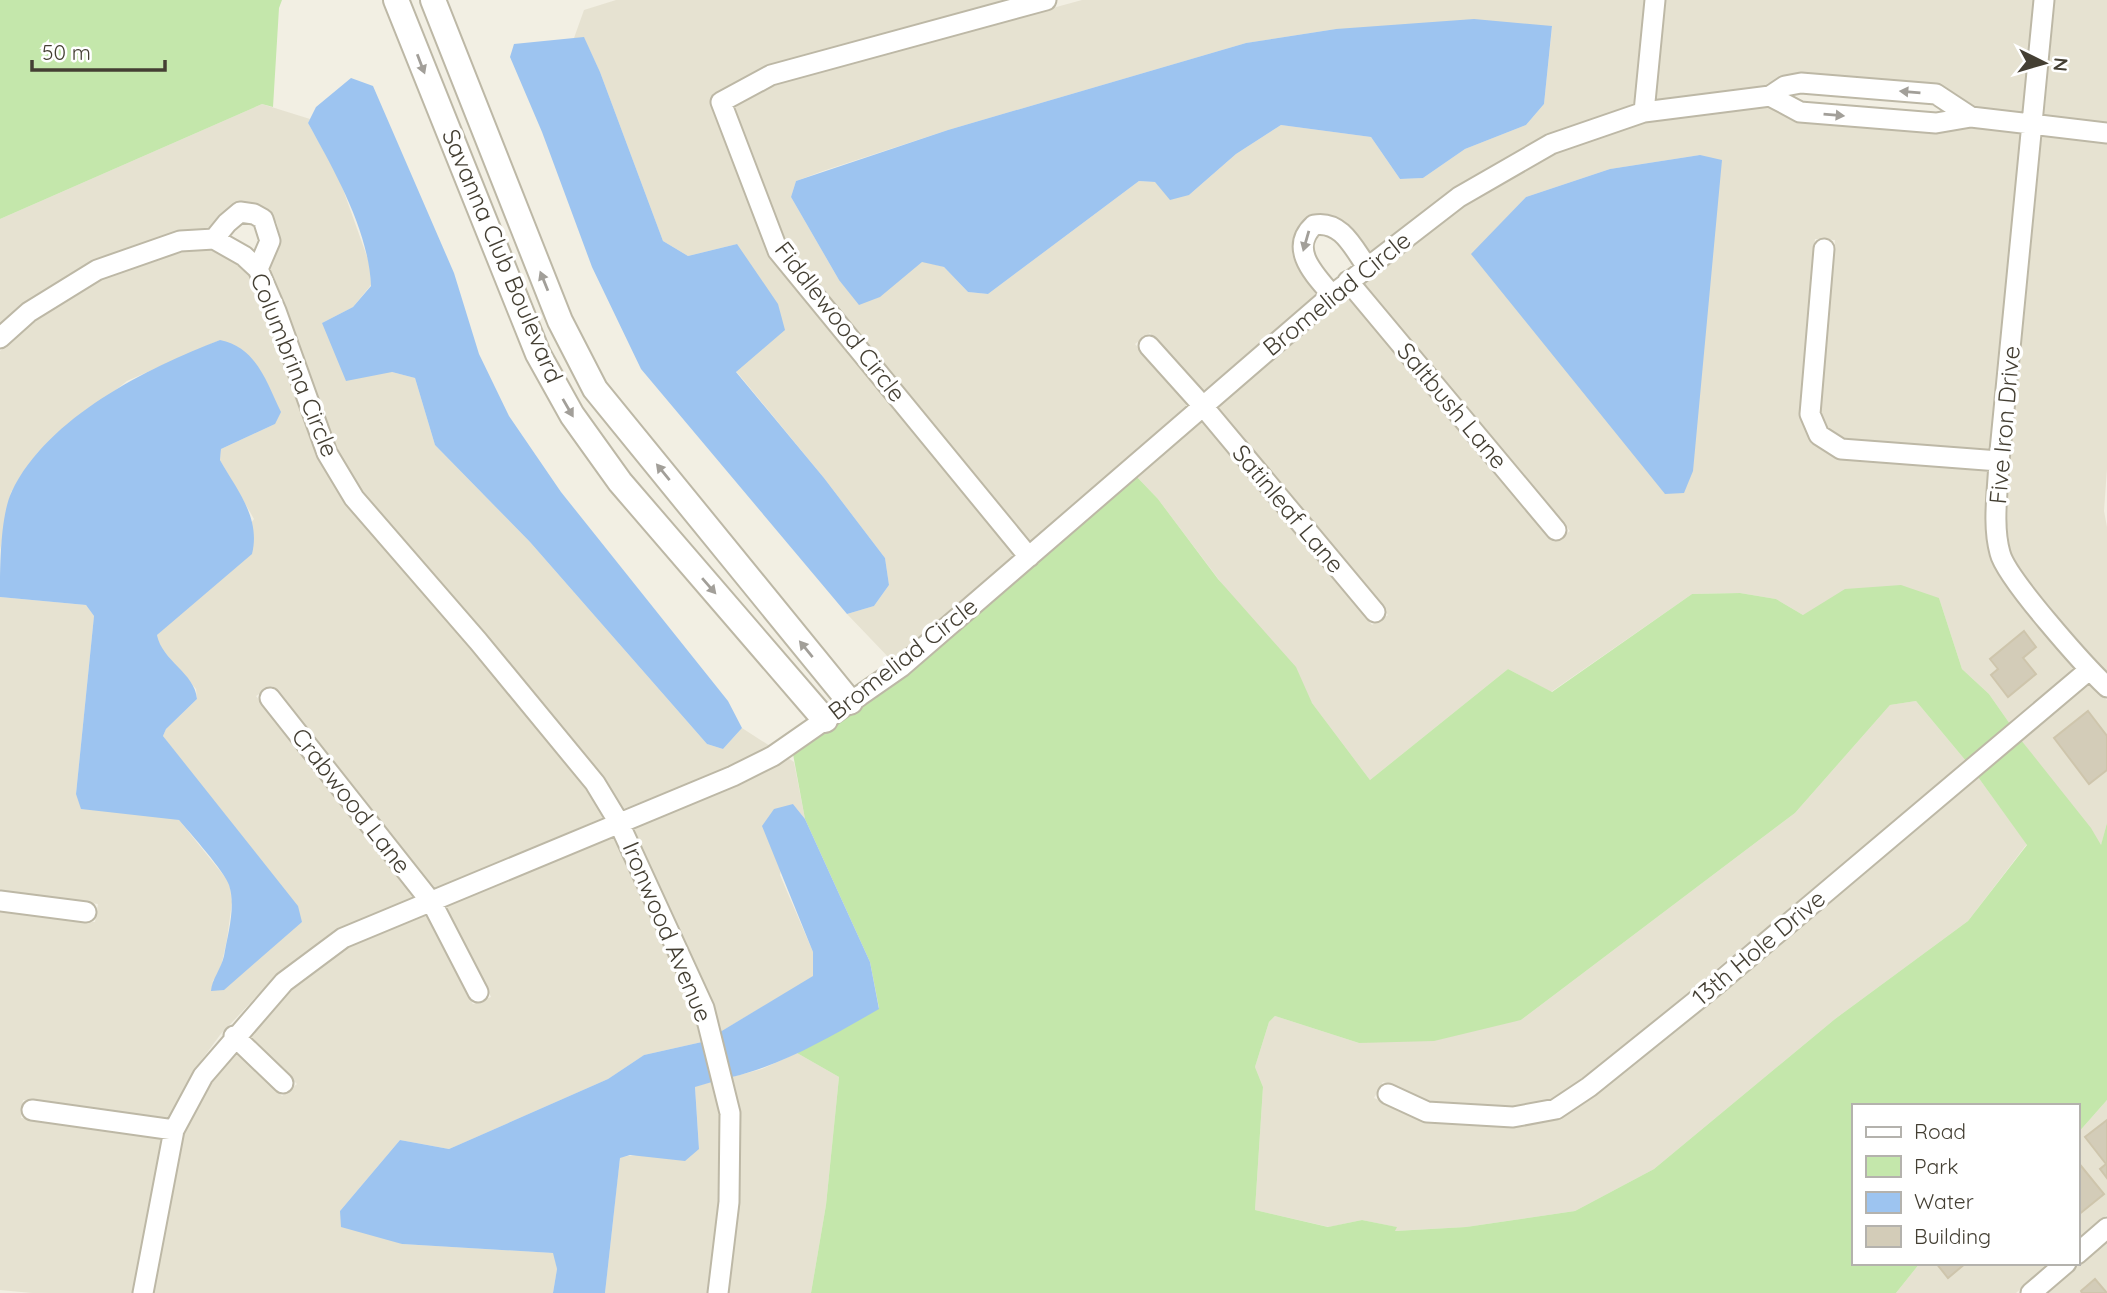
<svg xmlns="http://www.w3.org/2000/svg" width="2107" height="1293" font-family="Quicksand,sans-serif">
  <rect width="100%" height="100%" fill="#f2efe3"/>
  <path fill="#e6e2d1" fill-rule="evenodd" d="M616,0H1011L768,66L716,94L711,105L770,257L1016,556L892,661L847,614L874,606L889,585L885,558L824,478L736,371L737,244L688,256L663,241L600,72L584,38H574L584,10Z
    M1082,0H1645V12L1635,105L1546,136L1453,189L1369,253L1339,218L1326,214L1306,218L1297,228L1292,254L1297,267L1318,293L1203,391L1150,333L1135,344L1188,404L1030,543L788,247L734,106L775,84ZM1552,27L1544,104L1526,125L1465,149L1423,178L1400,179L1371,137L1281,125L1236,154L1189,195L1155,182L1139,181L988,294L968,292L944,267L922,261L839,280L791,197L796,181L823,171L948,130L1246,43L1336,29Z
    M1665,0H2033L2035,8L2024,114L1973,107L1942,87L1768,83L1765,87L1656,101Z
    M2055,0H2107V124L2044,117Z
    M262,104L310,119L308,123L339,178L370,265L371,285L353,307L322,323L392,372L415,378L435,445L530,542L707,744L723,749L742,728L770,746L728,768L623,809L603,777L363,493L337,449L269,271L280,243L277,223L268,212L236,204L227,209L208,230L176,233L91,262L22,305L0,325V219Z
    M1766,106L1800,121L1969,127L1973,129L1976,127L2022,133L1990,451L1845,440L1828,429L1820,413L1835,240L1815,239L1799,414L1813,442L1989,469L1987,525L1991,559L2008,587L2075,669L2010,724L1989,694L1962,669L1939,598L1803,615L1776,599L1740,593L1692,594L1551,692L1508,669L1370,780L1158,499L1136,476L1201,419L1372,625L1388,615L1216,406L1347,295L1554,542L1570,531L1362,283L1465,205L1556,152L1646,121ZM1700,155L1472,254L1526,197L1610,169Z
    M2042,135L2107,143V469L2104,511L2107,527V674L2025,577L2010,552L2007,525L2010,462Z
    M212,249L237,263L249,275L318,455L345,502L470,646L586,787L604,817L435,891L272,686L256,696L417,899L339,930L277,975L220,1035L193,1072L168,1120L23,1100L21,1118L162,1138L132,1293H32L0,1290V910L95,922L98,904L0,892V597L86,605L94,616L76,794L179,820L229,882L232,902L227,939L220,972L212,982L302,922L163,736L166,729L197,699L196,689L159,646L157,635L192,602L254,519L220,460L221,449L275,424L220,340L127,381L38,452L11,492L0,551V351L36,319L102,278L182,251Z
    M2089,683L2107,700V823L2101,846L2021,740Z
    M1916,701L1966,761L1583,1080L1552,1101L1512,1108L1430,1103L1383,1082L1374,1098L1427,1121L1563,1117L1596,1094L1724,991L1978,777L2027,844L1968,921L1835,1019L1654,1169L1575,1211L1466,1227L1394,1231L1396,1227L1362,1220L1329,1227L1255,1210L1263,1087L1255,1067L1269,1022L1275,1016L1359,1043L1521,1020L1795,813L1890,705Z
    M788,758L794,762L805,819L793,804L780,875L813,952V977L720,1032L714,1005L632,826L738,785Z
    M613,834L694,1010L702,1042L644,1055L608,1079L449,1149L400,1140L340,1211L402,1244L554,1253L557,1269L553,1293H154L184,1133L212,1081L235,1051L282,1096L297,1084L248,1036L291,989L349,947L427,915L473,1004L491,997L446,907Z
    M797,1053L839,1077L826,1205L811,1293H728L739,1203L740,1113L732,1077L762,1069Z
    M712,1082L720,1114L718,1202L708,1293H605L620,1157L699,1148L695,1086Z
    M2107,1100V1215L2077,1241V1134Z
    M2107,1241V1293H2046Z
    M1920,1263H2051L2016,1293H1896Z"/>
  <path fill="#c4e7ab" d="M0,0H282L279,8L273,107L262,104L0,219Z
    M1136,476L1158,499L1218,579L1296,667L1312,703L1370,780L1508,669L1552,692L1692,594L1740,593L1776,599L1803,615L1845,589L1901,585L1939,598L1962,669L1989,694L2010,724L1966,761L1916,701L1890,705L1795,813L1521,1020L1434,1041L1359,1043L1275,1016L1269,1022L1255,1067L1263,1087L1255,1210L1328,1227L1362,1220L1397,1227L1395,1231L1466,1227L1575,1211L1654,1169L1835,1019L1968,921L2027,845L1978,777L2021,740L2091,828L2101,845L2107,823V1100L2077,1134V1106H1853V1263H1920L1896,1293H811L826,1205L839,1077L797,1053L879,1008L870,962L805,819L793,754L908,674Z"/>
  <path fill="#9dc4f0" d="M1474,19L1552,26L1544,104L1526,125L1465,149L1423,178L1400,179L1371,137L1281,125L1236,154L1189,195L1170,200L1155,182L1139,181L988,294L968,292L944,267L922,262L880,297L859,305L839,280L791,197L796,181L948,130L1246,43L1336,29Z
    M584,37L600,72L663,241L688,256L737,244L778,304L785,330L736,372L824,478L885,558L889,585L874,606L847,614L641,369L592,267L542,132L510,57L514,44Z
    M351,78L373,86L454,273L479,354L509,416L561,492L728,701L742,728L723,749L707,744L530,542L435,445L415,378L392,372L346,381L322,323L353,307L371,286C369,231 334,170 308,123L316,107Z
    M1700,155L1722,160L1693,471L1684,493L1665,494L1471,254L1526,197L1610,169Z
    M220,340C257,348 266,381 281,412L275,424L221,449L220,460C237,490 261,518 252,554L157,635C162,661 195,673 197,699L166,729L163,736L298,906L302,922L224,990L211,991C212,979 221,969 224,956C228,933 236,907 229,885C225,872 190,833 179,820L81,809L76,794L94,616L86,605L0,597C0,568 0,516 12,491C48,417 147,368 220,340Z
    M793,804L805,819L870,962L879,1009C832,1036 785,1064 732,1077L720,1032L813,976V952L762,826L774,809Z
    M702,1042L712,1082L695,1087L699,1149L685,1161L630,1155L620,1158L605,1293H553L557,1269L553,1253L402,1244L341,1227L340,1211L400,1140L449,1149L608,1079L644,1055Z"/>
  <path fill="#d3ccb8" stroke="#cec5ac" stroke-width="2" d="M2024,631L2036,647L2023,658L2036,674L2008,697L1991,675L1998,669L1990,659Z
    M2088,711L2107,736V770L2089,784L2054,738Z
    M2107,1120V1178L2100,1169L2106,1164L2085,1137Z
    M2077,1161L2104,1194L2077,1216Z
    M1936,1263H1966L1948,1278Z
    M2095,1279L2107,1293H2082L2081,1291Z"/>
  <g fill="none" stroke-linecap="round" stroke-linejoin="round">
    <g stroke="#bdb8a6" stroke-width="23">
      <path id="minor" d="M2044,0L1999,461C1998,490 1992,524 2000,553C2006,578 2085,666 2107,687
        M1770,96L1800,112L1936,123L1971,117L2107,133
        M1644,112L1655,0
        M214,239L227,223L240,212L254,214L263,219L270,241L258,269
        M1824,249L1810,414L1819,435L1841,449L1999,461
        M1348,281L1556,530
        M1332,295C1315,275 1288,249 1314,225C1341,220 1353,247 1367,267
        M0,338L29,312L97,270L180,241L214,239L244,256L258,269L276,311L327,453L354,498L478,641L595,783L618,821L704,1008L730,1113L729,1202L718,1293
        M1149,346L1202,405L1375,612
        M1029,557L778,251L721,102L771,75L1046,0
        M270,698L432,903L478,992
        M0,901L86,912
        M234,1036L283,1083
        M1388,1094L1427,1112L1513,1117L1556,1109L1589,1087L1717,984L2089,670
        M32,1110L174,1130
        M2077,1254L2107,1228
        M143,1293L174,1130L203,1076L284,982L343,938L733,776L773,756L901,667L1332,295L1459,197L1551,144L1644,112L1770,96L1785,86L1801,83L1936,94L1971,117
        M2031,1293L2066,1263"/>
    </g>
    <g stroke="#bdb8a6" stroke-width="28">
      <path id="tertiary" d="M396,0L538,354L572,415L620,482L825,720
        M433,0L560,321L595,389L850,702"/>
    </g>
    <use href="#minor" stroke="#fff" stroke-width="19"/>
    <use href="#tertiary" stroke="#fff" stroke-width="24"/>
  </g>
  <defs><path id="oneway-solid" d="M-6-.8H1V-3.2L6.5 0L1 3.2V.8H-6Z" transform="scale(1.75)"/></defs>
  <g fill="#a29f99">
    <use href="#oneway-solid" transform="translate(421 64) rotate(69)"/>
    <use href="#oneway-solid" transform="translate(1910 92) rotate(-175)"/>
    <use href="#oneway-solid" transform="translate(1834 115) rotate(5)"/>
    <use href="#oneway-solid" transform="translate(1306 241) rotate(106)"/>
    <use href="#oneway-solid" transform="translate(544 281) rotate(-112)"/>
    <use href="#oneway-solid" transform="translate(568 408) rotate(60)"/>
    <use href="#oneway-solid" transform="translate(663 472) rotate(-129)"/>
    <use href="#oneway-solid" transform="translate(709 586) rotate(49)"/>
    <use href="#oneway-solid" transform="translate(806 649) rotate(-129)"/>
  </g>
  <g text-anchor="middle" stroke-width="7" stroke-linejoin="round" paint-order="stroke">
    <g font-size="24" fill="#443f33" stroke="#fff">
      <text transform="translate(502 256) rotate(67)" y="8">Savanna Club Boulevard</text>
      <text transform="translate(1337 294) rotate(-39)" y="8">Bromeliad Circle</text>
      <text transform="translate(840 322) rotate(52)" y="8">Fiddlewood Circle</text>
      <text transform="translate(294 365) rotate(68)" y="8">Columbrina Circle</text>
      <text transform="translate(1452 406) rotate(50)" y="8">Saltbush Lane</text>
      <text transform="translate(2005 425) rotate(-85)" y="8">Five Iron Drive</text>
      <text transform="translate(1288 509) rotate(50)" y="8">Satinleaf Lane</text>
      <text transform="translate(903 659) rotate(-38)" y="8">Bromeliad Circle</text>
      <text transform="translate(351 801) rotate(52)" y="8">Crabwood Lane</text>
      <text transform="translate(667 932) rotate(67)" y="8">Ironwood Avenue</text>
      <text transform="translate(1759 948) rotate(-40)" y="8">13th Hole Drive</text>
    </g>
  </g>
  <rect x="1852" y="1104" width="228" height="161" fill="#ffffff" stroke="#b4b2ad" stroke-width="2"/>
  <rect x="1866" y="1127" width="35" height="10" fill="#ffffff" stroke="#b4b2ad" stroke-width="2"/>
  <text x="1914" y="1139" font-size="21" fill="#443f33">Road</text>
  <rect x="1866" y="1156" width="35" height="21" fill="#c4e7ab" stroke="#b4b2ad" stroke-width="2"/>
  <text x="1914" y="1174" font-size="21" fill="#443f33">Park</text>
  <rect x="1866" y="1192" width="35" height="21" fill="#9dc4f0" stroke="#b4b2ad" stroke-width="2"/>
  <text x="1914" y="1209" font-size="21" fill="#443f33">Water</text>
  <rect x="1866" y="1226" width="35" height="21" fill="#d3ccb8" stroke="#b4b2ad" stroke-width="2"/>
  <text x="1914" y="1244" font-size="21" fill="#443f33">Building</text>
  <g transform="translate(2044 63) rotate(95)" stroke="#ffffff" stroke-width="5" paint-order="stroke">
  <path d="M0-5L12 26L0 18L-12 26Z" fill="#443f33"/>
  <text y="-10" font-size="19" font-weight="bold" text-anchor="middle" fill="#443f33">N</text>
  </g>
  <path d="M32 60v10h133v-10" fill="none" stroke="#443f33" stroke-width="3.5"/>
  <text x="42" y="60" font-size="21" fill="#443f33" stroke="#ffffff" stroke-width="5" paint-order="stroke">50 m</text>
</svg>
